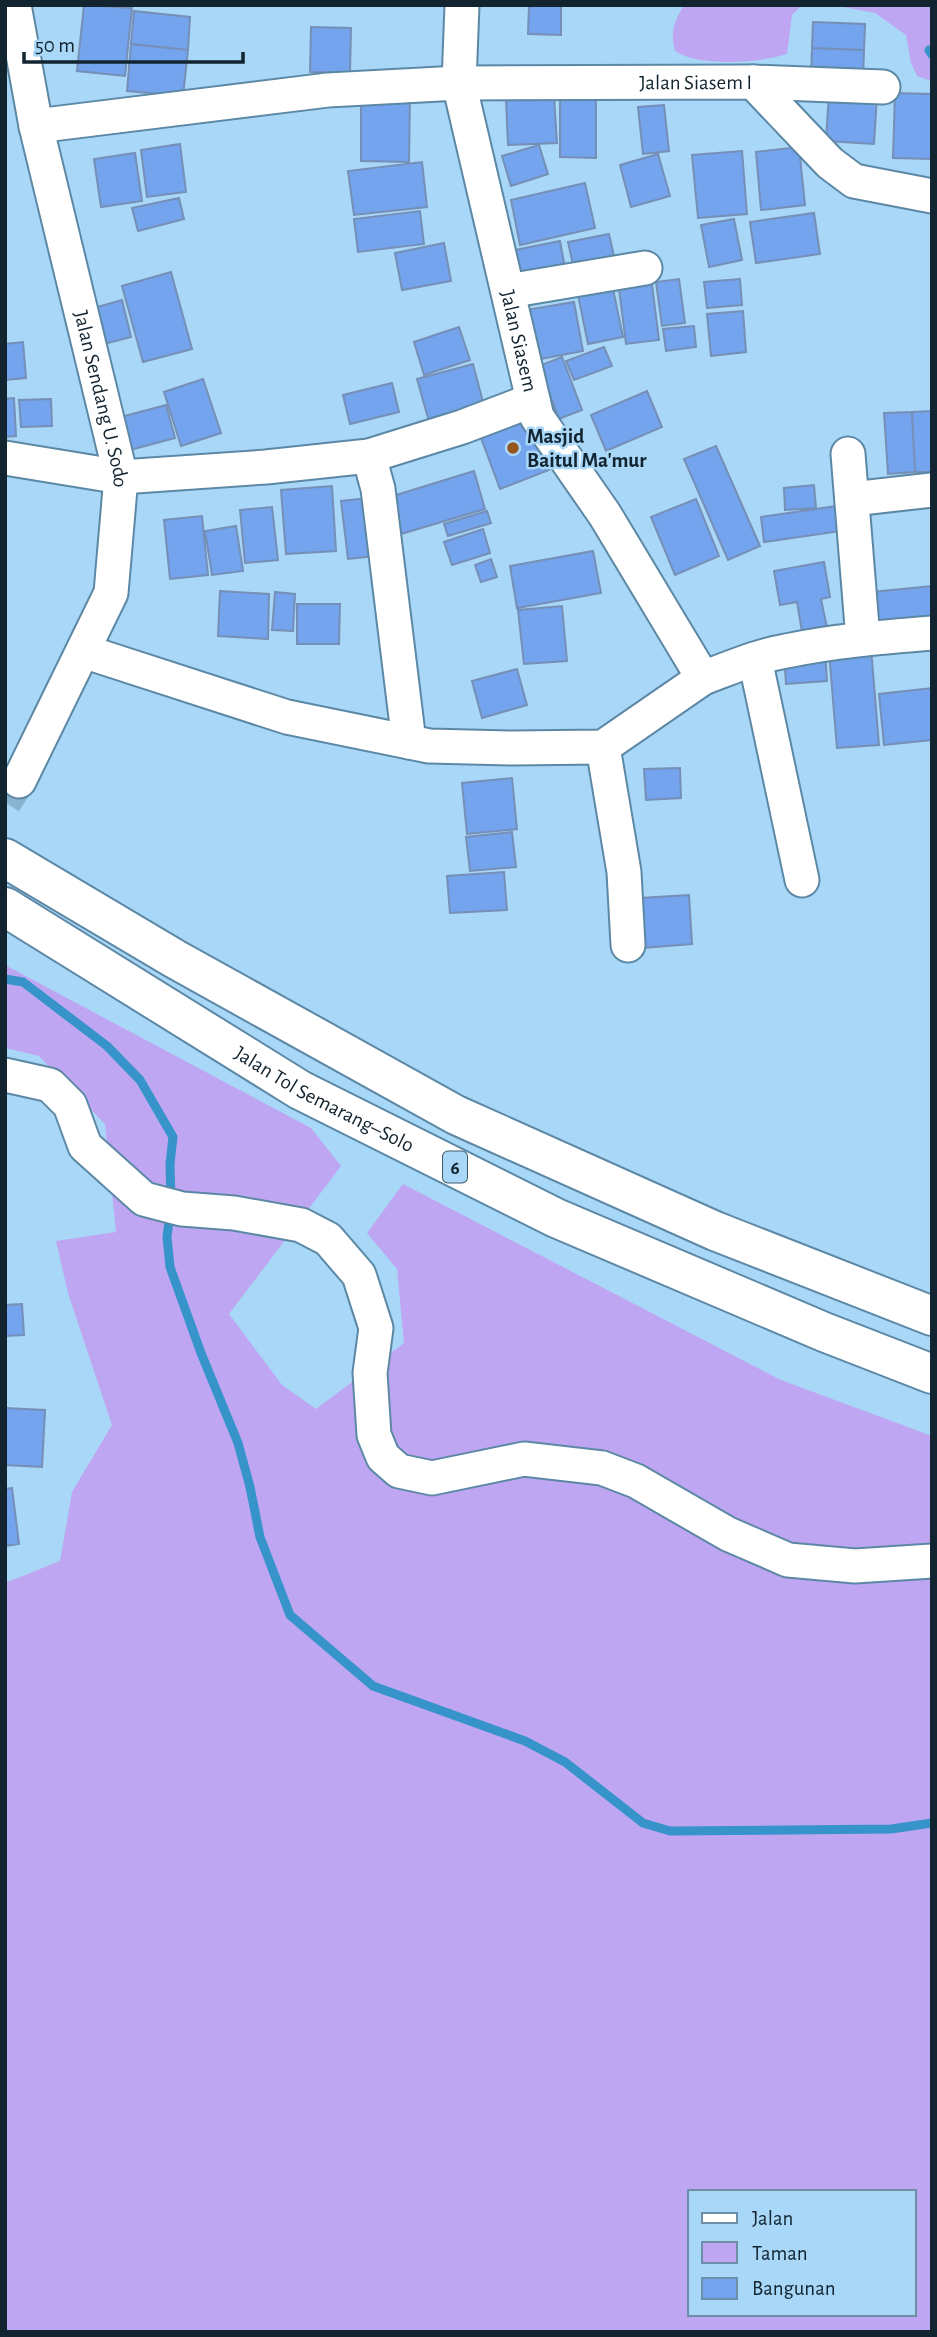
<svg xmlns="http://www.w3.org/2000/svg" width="937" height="2337" font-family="'Alegreya Sans',sans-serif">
  <rect width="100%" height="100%" fill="#a8d7f7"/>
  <path fill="#bfa6f2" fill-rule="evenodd" d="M684,5H802L792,15L787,54C759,63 699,67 675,51C670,32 674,22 684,5Z
    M833,5H932V81L917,76L911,63L906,35L875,13Z
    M5,965L311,1128L341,1166L229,1314L282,1385L316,1409L404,1343L397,1269L367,1233L403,1184L781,1380L932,1436V2332H5V1583L60,1561L72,1492L112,1425L68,1293L56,1241L116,1232L105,1124L39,1056L5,1048ZM690,2192H914V2314H690Z"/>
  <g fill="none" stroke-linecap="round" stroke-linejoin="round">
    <path stroke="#3694cb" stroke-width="9" d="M929,50L932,55
      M5,979L23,982L107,1046L140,1080L173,1137L170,1164L171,1199
      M170,1213L167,1237L170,1267L201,1353L238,1443L250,1487L260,1537L290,1615L373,1686L525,1741L565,1762L643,1823L670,1831L891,1829L932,1823"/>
  </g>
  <path fill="#74a4ed" stroke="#758fb6" stroke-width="2" d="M84,5L132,8L125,76L77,71Z
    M529,5H561V35L528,34Z
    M134,11L190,17L188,50L131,44Z
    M813,22L865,24L864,50L812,48Z
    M311,27L351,28L350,73L310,72Z
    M131,44L188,50L183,96L127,91Z
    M812,48L864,50L863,80L811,78Z
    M829,92L877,95L874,144L826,141Z
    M560,93H596V158L560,157Z
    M895,93L932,94V159L893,158Z
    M361,94L410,95L409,162L361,161Z
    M554,97L557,143L508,145L506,100Z
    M664,105L669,151L643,154L638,107Z
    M180,144L186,192L147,197L141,150Z
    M539,145L548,174L511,186L502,156Z
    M799,147L805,205L761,210L756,152Z
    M742,151L747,214L698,218L692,155Z
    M135,153L142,201L101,207L94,159Z
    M658,154L670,196L631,207L620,165Z
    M422,162L427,207L354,215L348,171Z
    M585,183L595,228L520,245L511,200Z
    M179,198L184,219L138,231L132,208Z
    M420,211L424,244L358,252L354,219Z
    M814,213L820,254L756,263L750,222Z
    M734,219L742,260L709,267L701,225Z
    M609,234L616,265L575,274L568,242Z
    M560,241L566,273L522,281L515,250Z
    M444,243L451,281L402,290L395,253Z
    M171,272L192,349L143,362L122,286Z
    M651,277L659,340L626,344L618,281Z
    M679,279L685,323L662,326L656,282Z
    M740,279L742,305L707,308L704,282Z
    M613,289L623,337L588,344L578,295Z
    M122,300L131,337L96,346L87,310Z
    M574,302L583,351L535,360L526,310Z
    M743,311L746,352L711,356L707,314Z
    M694,326L696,347L666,351L663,329Z
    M459,327L470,360L424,375L414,342Z
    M23,342L26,378L5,380V344Z
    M604,347L612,366L574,380L566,361Z
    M562,357L582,410L559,419L539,366Z
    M473,364L485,410L430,425L417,379Z
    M203,379L221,433L181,446L164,392Z
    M392,383L399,412L350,424L343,395Z
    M647,391L662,427L606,451L591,415Z
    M14,398L16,436L5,437V399Z
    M51,399L52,426L21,427L19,400Z
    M166,405L175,438L130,450L121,417Z
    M526,408L549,470L500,489L477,427Z
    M932,411V472H915L912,412Z
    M912,412L915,472L888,474L884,413Z
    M716,446L760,546L728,560L684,459Z
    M474,471L485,509L391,537L380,500Z
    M814,485L816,508L785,510L784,488Z
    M332,486L336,551L286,554L281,490Z
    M377,497L384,555L348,559L341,501Z
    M696,499L719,556L675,575L651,517Z
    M837,506L841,531L764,542L761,517Z
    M272,507L278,560L245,563L240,510Z
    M487,511L491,523L448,536L444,524Z
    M202,516L208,575L170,579L164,520Z
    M236,526L243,571L212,575L205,531Z
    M483,529L490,553L452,565L444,542Z
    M593,551L601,593L517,608L510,566Z
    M491,559L497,577L481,582L475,565Z
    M824,562L830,597L821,599L827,628L802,632L797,602L780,605L774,571Z
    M932,586V622L875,627L872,592Z
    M220,591L269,594L268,639L218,636Z
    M275,592L295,594L293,631L272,630Z
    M297,604H340L339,644H297Z
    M562,606L567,661L524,664L518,610Z
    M871,648L879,745L837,748L829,652Z
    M825,652L827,681L786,684L784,655Z
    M517,669L527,705L482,718L472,681Z
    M932,688V740L884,745L879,694Z
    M680,768L681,798L646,800L644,769Z
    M512,778L517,829L467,834L462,783Z
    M512,832L516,867L470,871L466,837Z
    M504,872L507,910L450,913L447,876Z
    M689,895L692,944L643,948L640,898Z
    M22,1304L24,1335L5,1336V1305Z
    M5,1408L45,1410L42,1467L5,1465Z
    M12,1488L19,1544L5,1546V1489Z"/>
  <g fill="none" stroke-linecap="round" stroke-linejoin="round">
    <path stroke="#8ab3cf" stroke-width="33" stroke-dasharray="33 17" stroke-linecap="butt" d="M5,802L19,781"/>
    <g stroke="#5c88a5" stroke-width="37">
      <g id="minor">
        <path id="s1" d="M14,5L36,126L121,477L111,593L19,781"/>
        <path id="s2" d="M462,5L459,83L537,417L605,515L703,678C730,668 757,656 786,651C834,641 883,637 932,633"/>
        <path d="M753,82L883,87"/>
        <path id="s3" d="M36,126L328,90L459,83L753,82L830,163L854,181L932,196"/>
        <path d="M508,291L645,268"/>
        <path d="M848,454L863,639"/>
        <path d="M369,456L378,489L409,742"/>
        <path d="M5,458L121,477L266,467L369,456L462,427L533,400"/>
        <path d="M852,499L932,490"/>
        <path d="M83,651L287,717L429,746L512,748L603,747L703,678"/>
        <path d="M755,659L802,880"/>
        <path d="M603,747L624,872L628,945"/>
        <path d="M5,1075L50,1085L70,1105L85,1146L144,1199L182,1209L234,1213L301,1225L328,1239L359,1275L376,1328L370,1373L374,1435L383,1457L399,1471L432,1478L524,1459L602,1468L636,1481L728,1534L788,1560L855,1566L932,1561"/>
      </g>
    </g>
    <g stroke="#5c88a5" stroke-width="42">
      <g id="motorway">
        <path d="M5,858L175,959L456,1115L715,1231L932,1316"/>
        <path id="s4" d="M5,907L300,1090L556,1218L824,1332L932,1374"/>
      </g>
    </g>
    <use href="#minor" stroke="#fff" stroke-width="33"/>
    <use href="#motorway" stroke="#fff" stroke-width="38"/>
  </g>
  <circle fill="#94561c" stroke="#a8d7f7" stroke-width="2.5" cx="513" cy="448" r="7"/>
  <g text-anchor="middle" stroke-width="5" stroke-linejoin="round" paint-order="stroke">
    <rect fill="#a8d7f7" stroke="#3f5a6c" stroke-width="2" x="443" y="1151.5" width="24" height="31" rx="5"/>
    <g font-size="19" font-weight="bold" fill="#122430">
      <text x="455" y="1174">6</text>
    </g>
    <g font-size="21" fill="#122430" stroke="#a8d7f7">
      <text dy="7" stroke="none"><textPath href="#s3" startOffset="662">Jalan Siasem I</textPath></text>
      <text dy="7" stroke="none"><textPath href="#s2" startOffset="343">Jalan Siasem</textPath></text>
      <text dy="7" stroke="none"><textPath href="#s1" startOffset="404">Jalan Sendang U. Sodo</textPath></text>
      <text dy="7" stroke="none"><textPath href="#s4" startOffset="373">Jalan Tol Semarang–Solo</textPath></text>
    </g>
    <g font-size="21" font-weight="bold" fill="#122430" stroke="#a8d7f7" text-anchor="start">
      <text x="527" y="443">Masjid<tspan x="527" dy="24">Baitul Ma'mur</tspan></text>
    </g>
  </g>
  <rect width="937" height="2337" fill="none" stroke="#122430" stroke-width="14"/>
  <rect x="688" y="2190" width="228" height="126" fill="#a8d7f7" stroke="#6c8fa7" stroke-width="2"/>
  <rect x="702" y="2213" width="35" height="10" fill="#ffffff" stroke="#6c8fa7" stroke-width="2"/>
  <text x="752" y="2225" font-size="21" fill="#122430">Jalan</text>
  <rect x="702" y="2242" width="35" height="21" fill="#bfa6f2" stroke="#6c8fa7" stroke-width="2"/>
  <text x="752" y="2260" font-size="21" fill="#122430">Taman</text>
  <rect x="702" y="2278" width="35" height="21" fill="#74a4ed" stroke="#6c8fa7" stroke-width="2"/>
  <text x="752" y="2295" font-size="21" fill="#122430">Bangunan</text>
  <path d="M24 52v10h219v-10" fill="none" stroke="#122430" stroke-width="3.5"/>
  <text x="35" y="52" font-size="21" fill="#122430" stroke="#a8d7f7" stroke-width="5" paint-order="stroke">50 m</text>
</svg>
